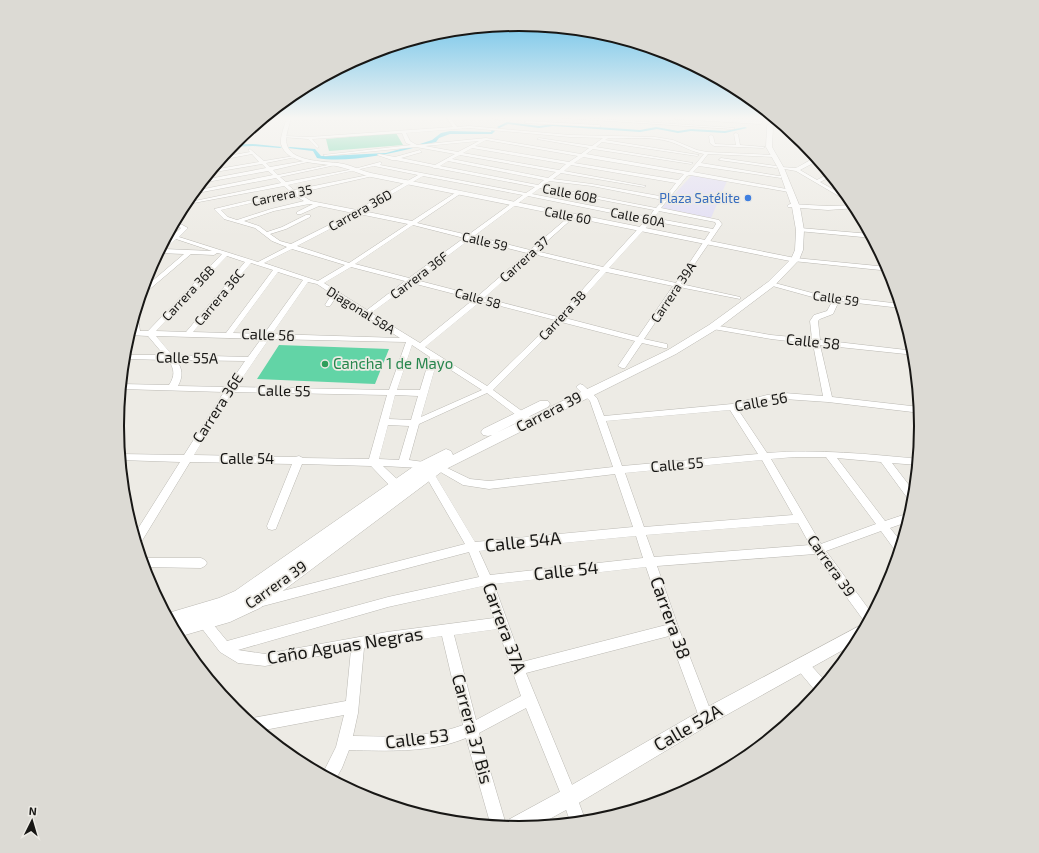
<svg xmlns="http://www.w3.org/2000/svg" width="1039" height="853" font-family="'Exo 2',sans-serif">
  <rect width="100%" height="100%" fill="#edebe5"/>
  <path fill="#e2def4" d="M692,175L727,181L711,218L662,208Z"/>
  <path fill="#62d4a6" d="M396,133L403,145L329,151L326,139Z
    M279,345L389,349L375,384L257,379Z"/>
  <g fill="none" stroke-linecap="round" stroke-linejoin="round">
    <path fill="#33cae8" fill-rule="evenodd" d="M507,122L539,126L553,124L640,130L656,127L678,131L691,129L725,131L745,127L747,128L725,133L691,131L678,133L657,129L640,132L553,126L539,128L508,124L499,128L497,127Z
      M492,129L496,130L492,134H450L439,138L436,142L422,145L420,144L432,140L441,133L450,131L491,132Z
      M233,144H253L282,147L280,148L253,146L230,147Z
      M411,146L413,148C387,155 343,163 317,158L313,151L288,148L290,147L315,149L321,156H328L386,153Z"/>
    <g stroke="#bbb9b3" stroke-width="1">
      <path id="minor" d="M446,117H450L457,127L469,126L570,135L655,137L673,140L697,150L707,152L773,155L775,157L708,154L701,163L779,176H781V178L699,166L693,172L792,190L789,192L690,175L687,176L661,208L719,220L722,224L681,284L740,297V299L679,287L644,339L667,344V348H664L642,343L625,368H622L618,366L635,341L561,322L493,390L530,417L531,419L530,421H524L487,393L419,424L409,460L439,464L470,479L489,481L613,467L590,401L576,387L580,384L583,385L597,398L604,416L732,404L767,395L784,393L823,396L813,344L771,339L713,329L709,327L713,325L771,335L812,339L810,321L814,315L827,311L833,300L816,298L769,285V283L771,282L816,294L901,304V308L839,301L833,314L820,319L818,321L820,340L915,351V355L820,345L832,397L920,407L921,413L828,402L784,399L767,401L737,408L767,453C819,449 868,454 919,459L918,465L892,463L915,493L914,504L911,503L881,462L837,458L885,521L912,512L910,521L890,528L903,544L899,554L897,553L881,531L826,551L873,615L867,625L815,554L657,566L679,629L713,717L711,722L706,724L701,722L669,636L526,673L575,792L586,822L571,824L560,792L526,708L479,733L507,828L491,826L466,738C430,753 388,751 349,750L342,768L334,782L322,775L336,747L344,715L259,731L247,721L252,718L346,701L351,650L265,666L238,663L220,652L200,626L198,622L200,618L204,617L208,618L227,641L388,597L479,577L469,552L263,606L259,605L257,601L259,597L263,596L465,544L421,468L383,466L400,482L401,485L400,488H392L371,466L302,464L277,526L276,529L272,530L268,529L267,526L292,464L190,462L140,544L137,545L134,535L180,462L120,460V454L184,455L224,392L121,389V384L169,385C175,376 175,369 168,360L124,359V355H164L148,336L129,335L130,331H133L132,325L134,316L138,318L140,331H148L222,254L217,253L214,255L191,254L144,294L141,295L143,289L184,254L158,253L162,245L181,228L174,224L175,221L188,228L179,237L258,262L287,247L272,241L255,228L224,219L214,209L290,191L284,186L183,205L185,203L281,183L276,178L192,194L194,191L273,175L268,171L201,183L203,180L266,168L262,164L209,173L212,170L259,162L252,154L220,160L222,157L250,152L248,150L250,149L264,161L294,156L296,157L266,163L270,167L310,160L312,161L273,170L278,175L338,163L340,164L280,177L286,182L354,169L380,162L382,163L380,165L526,193L535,187L436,168H434L432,167L395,160H392L377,155L379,154L395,157L420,150L422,152L401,158L435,165L455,154L416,147L325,156L323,155L411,145L406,143L402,133L312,139L319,147L317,148L308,139L282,137L284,136L309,137L453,127ZM469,128L570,137L603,138L592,146L539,138L537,139L589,148L581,154L486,138L417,145L410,141L406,133ZM608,138C628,139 652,136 671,142C683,146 692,152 704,154L689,172L586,154L593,149L691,164L693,163L596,147L602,142L697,156L699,155L605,140ZM486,140L578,156L569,162L475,146ZM479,141L458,152L425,146ZM472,148L566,164L559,170L463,153ZM460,155L556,172L548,178L452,159ZM583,157L684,174L678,180L574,163ZM448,161L544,180L538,185L440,166ZM571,165L676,183L665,197L592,184L553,179L561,173L644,187L646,186L564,171ZM374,166L418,175L357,210L311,201L298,193L373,176V174L294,190L288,185ZM423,176L523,195L468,235L417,223L460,194V192L458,191L412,221L363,211ZM549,181L592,186L663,200L656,208L543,186ZM540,188L654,210L649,217L532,194ZM292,194L304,201L271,209L237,220L228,217L221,210ZM528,196L646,220L603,267L536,251L574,217V215L572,214L530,250L474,236ZM309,204H313L297,212V214H301L319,206L353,213L291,244L280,241L270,234L286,229L310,217V215H306L282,227L267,232L259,226L244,221L274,211ZM659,211L715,222L716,224L713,229L654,218ZM359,214L408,224L349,263L297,246ZM652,221L710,232L676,283L609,268ZM413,225L464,238L409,278L355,264ZM176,239L212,251L164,249ZM470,239L527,253L478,296L416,280ZM292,249L345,265L318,281L264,263ZM533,254L600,270L558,317L484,298ZM227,256L245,262L186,332L156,331ZM251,263L273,270L226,333L193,332ZM351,267L405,281L367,310L324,283ZM278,272L303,280L264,334L233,333ZM606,272L673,286L638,337L565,318ZM308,282L317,284L332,294L325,305L326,306H330L336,297L400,338L272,334ZM412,283L474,299L420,343L371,313ZM481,301L555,320L487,386L425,347ZM156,336L261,339L248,357L172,355ZM269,339L406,342L389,390L236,387ZM412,345L430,357L420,390H397ZM176,360L245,361L227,387L178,386C183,376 183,369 176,360ZM437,361L482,390L421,417ZM232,392L387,395L369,459L303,458L299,456L295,457L194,455ZM395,395L418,396L411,420L389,419ZM730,410L758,454L622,466L606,421ZM388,425L409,426L399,460L379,459ZM795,457H826L876,524L821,544L771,459ZM762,460L793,515L644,527L625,473ZM432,470H437L463,485L489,489L615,474L633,527L475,542ZM798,523L810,545L654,557L646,535ZM636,536L643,558L490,575L479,551ZM646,567L666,625L522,662L494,584ZM483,586L494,618L387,632L265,654L238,650L388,607ZM498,629L521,696L476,720L454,635ZM442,636L463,725C428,738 390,737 353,736L358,713L364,648Z
        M489,117H509L500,120Z
        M549,117H568L735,128L733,129Z
        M526,121L599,125L601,126L599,127L525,123Z
        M774,122L781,123L783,125L774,124Z
        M736,133L738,134L740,145L765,147L763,148L714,146L710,143L709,136L711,135L713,136L715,144L736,145L734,134Z
        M816,157L819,160L800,170L817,180L830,173L832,176L820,182L852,200L857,208L828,210L788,207L787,206L790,204L828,206L854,205L796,171L779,168L781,167L796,168Z
        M721,158L776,166L778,167L776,168L719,160Z
        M179,213L182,215L178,217Z
        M800,228L871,234L873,238L798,231L797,230Z
        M795,258L888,267L890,271L793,261V259Z
        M141,558H201L205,560L207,563L205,566L201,568L143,567Z
        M802,659L807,661L827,683L818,694L797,669L796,665L797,661Z"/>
    </g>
    <g stroke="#bbb9b3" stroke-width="1">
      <path id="tertiary" d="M287,117H291C290,125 284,137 287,145C292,163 329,161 344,164C353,166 362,171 371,173L795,258L799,260L795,262L371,177C359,174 348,168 336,166C320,163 286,164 281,144C280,136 285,125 287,117Z
        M865,623L868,624L859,641L712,723L577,804L533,828L519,829L504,827L506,821L563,790L700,711Z"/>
    </g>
    <g stroke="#bbb9b3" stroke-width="1">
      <path id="secondary" d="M673,117H702L760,120L763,122L760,124L676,119Z
        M774,121L777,123L773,127L772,147L784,168L800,207L804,230L803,250L799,260L774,286L717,329L676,354L444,470L260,608L230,622L178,637L165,614L219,598L235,591L420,462L446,449L451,451L453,455L492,435L488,436L483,435L481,432L483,429L540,401H548L550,404L548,407L496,433L668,350L709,325L768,282L791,259L795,250L796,230L792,207L778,168L766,147L767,126Z"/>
    </g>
    <use href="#minor" fill="#fff" fill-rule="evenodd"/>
    <use href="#tertiary" fill="#fff" fill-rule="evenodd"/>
    <use href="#secondary" fill="#fff" fill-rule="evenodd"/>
  </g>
  <linearGradient id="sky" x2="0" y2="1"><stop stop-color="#5fbde8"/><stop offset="0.5" stop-color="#f7f6f3"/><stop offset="1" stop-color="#f7f6f3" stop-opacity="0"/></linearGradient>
  <rect width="1039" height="236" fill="url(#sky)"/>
  <circle fill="#3f7fe0" stroke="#edebe5" stroke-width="1.5" cx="748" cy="198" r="4"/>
  <circle fill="#2e9e5b" stroke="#edebe5" stroke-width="1.5" cx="325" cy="364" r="4"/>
  <g text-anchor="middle" stroke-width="3.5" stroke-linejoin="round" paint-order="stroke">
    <g font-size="13" fill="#181715" stroke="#edebe5">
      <text transform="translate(570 193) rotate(11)" y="5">Calle 60B</text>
      <text transform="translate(282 195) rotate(-12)" y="5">Carrera 35</text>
      <text transform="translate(360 210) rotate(-29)" y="5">Carrera 36D</text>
      <text transform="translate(568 215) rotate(11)" y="5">Calle 60</text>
      <text transform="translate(638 217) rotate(11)" y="5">Calle 60A</text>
      <text transform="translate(485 241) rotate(13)" y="5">Calle 59</text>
      <text transform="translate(524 259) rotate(-42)" y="5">Carrera 37</text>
      <text transform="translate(419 275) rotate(-37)" y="5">Carrera 36F</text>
      <text transform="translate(673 292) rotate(-56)" y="5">Carrera 39A</text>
      <text transform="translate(188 293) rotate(-47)" y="5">Carrera 36B</text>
      <text transform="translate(219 297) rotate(-50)" y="5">Carrera 36C</text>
      <text transform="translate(478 298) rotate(15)" y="5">Calle 58</text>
      <text transform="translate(836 298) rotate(8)" y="5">Calle 59</text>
      <text transform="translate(361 310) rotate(32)" y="5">Diagonal 58A</text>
      <text transform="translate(562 315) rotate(-47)" y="5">Carrera 38</text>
    </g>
    <g font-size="13" fill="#366cbe" stroke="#edebe5" text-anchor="end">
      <text x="740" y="203">Plaza Satélite</text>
    </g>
    <g font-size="15" fill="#181715" stroke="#edebe5">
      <text transform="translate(268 335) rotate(2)" y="5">Calle 56</text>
      <text transform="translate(813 342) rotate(6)" y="5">Calle 58</text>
      <text transform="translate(187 358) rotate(1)" y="5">Calle 55A</text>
      <text transform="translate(284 391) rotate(1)" y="5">Calle 55</text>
      <text transform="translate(761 402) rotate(-10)" y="5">Calle 56</text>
      <text transform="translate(218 408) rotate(-57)" y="5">Carrera 36E</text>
      <text transform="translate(549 412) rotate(-27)" y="5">Carrera 39</text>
      <text x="247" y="464">Calle 54</text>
      <text transform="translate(677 465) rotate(-5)" y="5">Calle 55</text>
      <text transform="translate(831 566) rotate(55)" y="5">Carrera 39</text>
      <text transform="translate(276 585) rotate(-35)" y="5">Carrera 39</text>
    </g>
    <g font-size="15" fill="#27864d" stroke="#edebe5" text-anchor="start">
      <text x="333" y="369">Cancha 1 de Mayo</text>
    </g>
    <g font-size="18" fill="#181715" stroke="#edebe5">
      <text transform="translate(523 542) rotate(-6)" y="6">Calle 54A</text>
      <text transform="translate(566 571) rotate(-6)" y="6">Calle 54</text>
      <text transform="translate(670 618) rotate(70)" y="6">Carrera 38</text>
      <text transform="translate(504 628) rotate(70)" y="6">Carrera 37A</text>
      <text transform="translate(345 646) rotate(-9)" y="6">Caño Aguas Negras</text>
      <text transform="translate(688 728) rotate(-30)" y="6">Calle 52A</text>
      <text transform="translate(472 729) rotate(75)" y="6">Carrera 37 Bis</text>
      <text transform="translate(417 739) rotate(-7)" y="6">Calle 53</text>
    </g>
  </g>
  <path d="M0 0H1039V853H0ZM124 426a395 395 0 1 1 790 0a395 395 0 1 1-790 0Z" fill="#dcdad4" fill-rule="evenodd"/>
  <path fill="none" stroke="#181715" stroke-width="2" d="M124 426a395 395 0 1 1 790 0a395 395 0 1 1-790 0Z"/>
  <g transform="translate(32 821) rotate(5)" stroke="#edebe5" stroke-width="3" paint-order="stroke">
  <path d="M0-3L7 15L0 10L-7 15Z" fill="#181715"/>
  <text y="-6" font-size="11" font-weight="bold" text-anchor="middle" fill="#181715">N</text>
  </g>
</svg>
